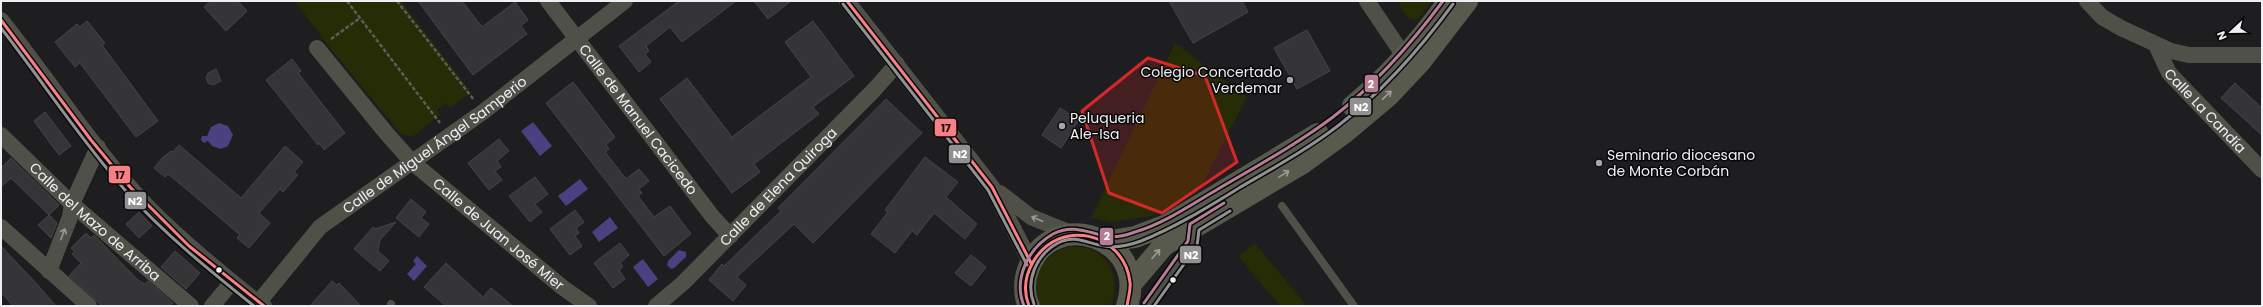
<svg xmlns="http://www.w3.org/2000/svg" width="2263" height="307" font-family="Poppins,sans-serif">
  <rect width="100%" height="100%" fill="#1e1d20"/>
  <path fill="#262c06" d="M295,1H401L471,92L450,108L446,103L437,110L440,115L412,137L401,134L330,48Z
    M1400,1H1433L1417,19C1407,21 1399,10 1400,1Z
    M1175,43L1247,97L1198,192L1151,216L1112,222L1091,218Z
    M1255,243L1306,305L1305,306H1280L1238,256Z
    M1072,246C1078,247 1085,247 1091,249C1112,259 1122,285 1110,306H1040C1031,275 1040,255 1072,246Z"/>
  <path fill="#4b4180" d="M533,122L552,146L540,156L521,131Z
    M219,123L228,126L233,135L228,146L221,149L212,146L208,141L204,143L201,140L202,136H207L211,127Z
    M580,179L588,189L566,206L558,196Z
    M610,217L618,228L599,242L592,232Z
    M679,250L686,252V257L674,268L671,269L667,265L668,261Z
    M417,256L427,266L414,281L407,274L416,264L413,261Z
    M643,259L658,279L648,287L633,267Z"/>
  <path fill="#353436" stroke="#454547" d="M210,1H238L247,11L226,31L204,7Z
    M418,1H462L482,27L515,2L528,20L521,26L527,34L473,75Z
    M679,1H736L682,42L670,27L646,46L649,51L645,54L651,62L639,72L619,46Z
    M754,1H791L768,19Z
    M1169,1H1242L1248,12L1193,43Z
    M87,21L105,43L102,45L158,121L136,137L80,63L75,67L55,42L77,24L80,27Z
    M813,21L854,76L813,107L819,114L754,164L760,172L732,193L660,99L687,78L732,137L811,77L785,42Z
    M1307,30L1330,71L1297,89L1274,48Z
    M292,59L301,71L298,73L345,133L324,150L319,143L318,145L266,80Z
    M216,69L221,81L213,85L208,83L206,78L208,73Z
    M573,82L615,137L606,145L609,149L605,152L626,179L639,169L649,181L639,189L642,193L638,196L654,217L670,206L691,234L664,256L546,103Z
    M2235,83L2262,108V135L2221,98Z
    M886,99L922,133L813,243L794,224L737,277L746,285L733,301L709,280L722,264L724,266L781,211L778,208Z
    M1060,108L1079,120L1061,148L1042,135Z
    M45,112L71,146L59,155L34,121Z
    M499,139L509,151L497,161L501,167L495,171L502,180L489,190L468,163Z
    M179,145L241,198L285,146L303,162L294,172L298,175L290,184L283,192L280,189L259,213L270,223L249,248L237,238L240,235L191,193L168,174L165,177L154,168L163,157L171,151L173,152Z
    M925,157L958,182L946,197L977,224L965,239L934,213L917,235L912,231L895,253L871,234L888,212L885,210Z
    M11,158L59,205L49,215L57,223L51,238L38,225L49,215L11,178L1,187V168Z
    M535,177L548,194L535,204L542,212L530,222L509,196Z
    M411,199L426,212L421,218L429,224L419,237L396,218Z
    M575,210L584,222L576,228L579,233L575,236L582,246L570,255L550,229Z
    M139,212L152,226L139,238L126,224Z
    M396,222L380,240L378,251L389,261L380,271L354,249L373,227L375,229Z
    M86,233L91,238L94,235L138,280L145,284L148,281L173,303L170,306H102L69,276L81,263L72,254L75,252L71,248Z
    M620,243L629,255L620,263L623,267L619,270L625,279L613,288L594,263Z
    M1,246L35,282L56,306H13L1,292Z
    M175,251L200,273L186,289L161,267Z
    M971,255L986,267L971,286L955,273Z
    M446,263L483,297L491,288L513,306H446L424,287Z
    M332,281L337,285L339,283L361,306H310Z"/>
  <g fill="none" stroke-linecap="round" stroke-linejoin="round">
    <path stroke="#5c5d59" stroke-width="2.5" stroke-dasharray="4 2" stroke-linecap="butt" d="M347,1L440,123
      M397,1L474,100
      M331,39L360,18"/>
    <path stroke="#4f5148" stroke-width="8" d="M1282,206L1354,306
      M390,306L391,304
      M1148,306L1193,243L1194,231"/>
    <g stroke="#4f5148" stroke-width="16">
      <path id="s1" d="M548,1L712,216L730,236"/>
      <path d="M847,1L992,187L1031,263"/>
      <path d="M1367,1L1404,56"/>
      <path d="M2087,1L2102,17L2121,28L2171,51L2189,55H2262"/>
      <path d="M1,20C51,82 94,152 150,209C184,243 221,273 258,303L264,306"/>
      <path id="s2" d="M2156,45L2169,73L2262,170"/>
      <path id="s3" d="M317,48L387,134L412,162L562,287L589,306"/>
      <path id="s4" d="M1,135L72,204L191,306"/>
      <path d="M1000,193L1031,217L1073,234"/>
      <path d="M1,227L89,306"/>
      <path d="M49,271L70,217L72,204L98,147"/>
      <path id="s5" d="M258,303L320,227L483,112L625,1"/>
      <path d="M212,306L232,282"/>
      <path id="s6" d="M656,306L683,283L874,90L897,64"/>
    </g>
    <path stroke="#575a4c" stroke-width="22" d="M1353,106C1389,76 1422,39 1449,1
      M1105,242L1135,237L1167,225L1318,134
      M1131,284L1164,245L1301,164L1345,132L1389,95L1420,62L1467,1
      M1029,306C1024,296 1024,281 1028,270C1051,204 1150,238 1127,306"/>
    <g stroke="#070709" stroke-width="6">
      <path id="bus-1" d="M847,1L992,187L1031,263
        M1,20L91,140L130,187L189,246L264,306
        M1029,306C1023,291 1025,276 1033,262C1059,217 1124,232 1130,282C1131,289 1128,299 1127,306"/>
    </g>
    <g stroke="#070709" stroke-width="6">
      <path id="bus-2" d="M843,4L988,190L1027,265
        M1,28C43,82 80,139 125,190C163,233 209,270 254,306
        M1034,304C1025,281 1036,255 1058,243C1075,234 1088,244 1105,246C1116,248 1130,245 1141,241C1176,227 1208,207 1239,188C1273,168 1308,149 1339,125C1383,91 1420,49 1453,4
        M1154,306L1197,246L1199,230L1230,211"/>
    </g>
    <g stroke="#070709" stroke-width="6">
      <path id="bus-3" d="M1144,303L1188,241L1190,224L1224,203
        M1024,306C1013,279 1028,248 1053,234C1072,224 1087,232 1105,236C1114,238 1127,235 1135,232C1165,223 1192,204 1218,189C1257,166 1297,144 1333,117C1376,84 1411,44 1443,1"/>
    </g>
    <use href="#bus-1" stroke="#f88084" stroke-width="3"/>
    <use href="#bus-2" stroke="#919191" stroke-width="3"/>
    <use href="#bus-3" stroke="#b57e95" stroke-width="3"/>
  </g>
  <defs><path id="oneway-shaft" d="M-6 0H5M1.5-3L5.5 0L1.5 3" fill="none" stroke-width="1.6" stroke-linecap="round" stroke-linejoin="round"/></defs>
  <g stroke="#9c9e97">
    <use href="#oneway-shaft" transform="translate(1387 95) rotate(-43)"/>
    <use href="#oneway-shaft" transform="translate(1284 174) rotate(-31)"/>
    <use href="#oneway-shaft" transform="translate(1156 254) rotate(-49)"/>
  </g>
  <g stroke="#979995">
    <use href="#oneway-shaft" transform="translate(1037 219) rotate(-157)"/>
    <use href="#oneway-shaft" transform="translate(63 234) rotate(-69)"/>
  </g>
  <path fill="#d62828" fill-opacity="0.2" stroke="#d62828" stroke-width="3" stroke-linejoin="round" d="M1148,58L1205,76L1237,162L1162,213L1109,193L1082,111Z"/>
  <g fill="#a6a6a9" stroke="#070709" stroke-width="1.5">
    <circle cx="1290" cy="80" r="4"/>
    <circle cx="1062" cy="126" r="4"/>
    <circle cx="1599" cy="163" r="4"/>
  </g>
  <g fill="#f0f0f3" stroke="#070709" stroke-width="1.5">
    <circle cx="219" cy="270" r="3.5"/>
    <circle cx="1173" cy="280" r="3.5"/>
  </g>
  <g text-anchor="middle" stroke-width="3" stroke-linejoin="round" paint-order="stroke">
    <g font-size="14" fill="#f0f0f3" stroke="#070709" text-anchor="start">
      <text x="1282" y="77" text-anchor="end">Colegio Concertado<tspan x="1282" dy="16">Verdemar</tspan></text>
      <text x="1070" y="123">Peluqueria<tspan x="1070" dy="16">Ale-Isa</tspan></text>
      <text x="1607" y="160">Seminario diocesano<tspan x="1607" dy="16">de Monte Corbán</tspan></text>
    </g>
    <g font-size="14" fill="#f0f0f3" stroke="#070709">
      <text dy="5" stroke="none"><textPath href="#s2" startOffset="83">Calle La Candía</textPath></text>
      <text dy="5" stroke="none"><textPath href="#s1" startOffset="149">Calle de Manuel Cacicedo</textPath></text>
      <text dy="5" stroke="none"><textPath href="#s5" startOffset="239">Calle de Miguel Ángel Samperio</textPath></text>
      <text dy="5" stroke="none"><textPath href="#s6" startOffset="171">Calle de Elena Quiroga</textPath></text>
      <text dy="5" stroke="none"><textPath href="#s4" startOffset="128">Calle del Mazo de Arriba</textPath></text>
      <text dy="5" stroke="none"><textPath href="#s3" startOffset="261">Calle de Juan José Mier</textPath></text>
    </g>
  </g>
  <g stroke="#070709" stroke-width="1.5">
    <rect x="1364" y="74" width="15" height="19" rx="4" fill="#b57e95"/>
    <rect x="1349" y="97" width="23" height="19" rx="4" fill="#919191"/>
    <rect x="934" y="118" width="23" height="19" rx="4" fill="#f88084"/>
    <rect x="948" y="144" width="23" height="20" rx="4" fill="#919191"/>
    <rect x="108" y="165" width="23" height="19" rx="4" fill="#f88084"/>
    <rect x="124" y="191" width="23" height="19" rx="4" fill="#919191"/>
    <rect x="1099" y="227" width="15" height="19" rx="4" fill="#b57e95"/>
    <rect x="1179" y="245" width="23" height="19" rx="4" fill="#919191"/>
  </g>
  <g font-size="11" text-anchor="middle" font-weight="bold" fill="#fff">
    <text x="1371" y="88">2</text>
    <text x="1361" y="111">N2</text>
    <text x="960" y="158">N2</text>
    <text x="135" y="205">N2</text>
    <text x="1107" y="240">2</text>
    <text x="1191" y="259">N2</text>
  </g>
  <g font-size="11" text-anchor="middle" font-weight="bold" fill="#111">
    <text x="946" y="132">17</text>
    <text x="120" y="179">17</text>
  </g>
  <rect width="2263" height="307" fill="none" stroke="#f0f0f3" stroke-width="4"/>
  <g transform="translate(2231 32) rotate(248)" stroke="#070709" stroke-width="3" paint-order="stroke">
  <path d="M0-3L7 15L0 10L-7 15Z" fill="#f0f0f3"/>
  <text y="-6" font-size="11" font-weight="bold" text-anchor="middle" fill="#f0f0f3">N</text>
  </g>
</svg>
